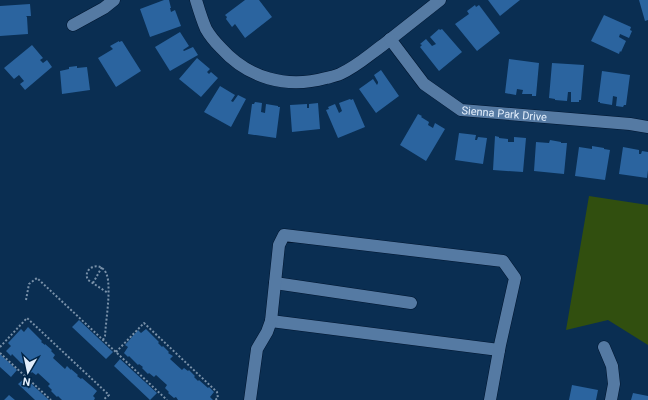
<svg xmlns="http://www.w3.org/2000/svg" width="648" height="400" font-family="Roboto,sans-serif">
  <rect width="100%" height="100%" fill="#0a2e52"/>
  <path fill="#314f0f" d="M589,196L648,205V345L608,320L566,330Z"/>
  <path fill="#2b649f" d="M164,0H169L171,8H170L171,12L175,10L181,26L150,37L140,9Z
    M245,0H259L272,17L245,38L235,24L232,27L226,19L227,17L225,15Z
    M488,0H520L500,16Z
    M639,0H648V20L645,21Z
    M30,4L31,16H26L27,17L28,34L0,36V6Z
    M475,5L476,7L479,5L500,33L477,51L455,24L469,14L467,11Z
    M604,15L631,27L630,30L632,31L629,38L620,34L619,37L626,41L621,52L620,51L619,54L591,41Z
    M439,29L440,30L442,29L462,52L439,71L420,47L422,45L420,44L426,39L432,46L436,44L430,37Z
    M180,32L189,46L183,50L184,51L193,47L198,55L170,71L155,47Z
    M119,41V42L122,41L141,71L116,87L98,58L113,49L110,46Z
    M32,45L43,58L40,60L43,63L47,60L52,67L25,90L20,84L24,81L19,75L14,79L4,68Z
    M197,58L210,69L207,72L209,74L211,72L218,78L201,97L179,79Z
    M509,59L539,63L536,96H532V94H522L523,90L517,89L516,95L505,93Z
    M552,63L584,65L581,100H579V102H571V92H568L567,101L555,100V99L549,98Z
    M77,66V68L87,67L90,90L62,94L60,71L69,69V67Z
    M381,70L399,96L376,113L359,89L373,79L377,85L378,83V82L374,75Z
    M602,71L630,75L626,105H624L623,107L616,106L617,97L613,96L612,105L600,103V102H598Z
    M220,86L235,95L231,101L233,102L238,95L246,99L231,127L204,112Z
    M350,99L351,100L353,99L365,127L338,138L326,110L329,109L328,107L335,104L339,113L342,111L339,103Z
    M255,102L262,103L261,112L265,113L266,104L278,106V107H280L276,138L248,134L252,104H254Z
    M318,103L320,129L292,132L290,105L307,104V108H309V104Z
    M418,114L422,116L421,117L429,122L428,125L433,128L435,123L445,129L426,161L400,145Z
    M459,133L476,135L475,140H477L478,137L487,138L483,164L455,160Z
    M495,136L499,137V138L508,139V142H514V137L526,138L523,172L493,170Z
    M550,140L561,142V143H567L564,174L534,171L536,142L549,143Z
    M592,146L604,148V149L610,150L605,180L575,176L579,147L592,149Z
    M623,147L639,150V154H641L642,151L648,152V170L647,178L619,174Z
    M79,320L113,352L106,359L72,327Z
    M28,327L42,341L41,342L45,345V344L52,350L51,351L55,355L53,358L65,369L67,366L71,370V369L78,375L77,376L81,379L82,378L97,391L93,396L95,398L94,400H62L58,396L57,397L51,391L52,390L48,386L50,384L38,373L36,375L32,372L31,373L25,367L26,366L22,363H21L12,354L11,356L6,351L11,346L8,343L21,329L24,332Z
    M146,329L159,342L158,343L162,347L163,346L169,352L168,353L173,356L170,359L182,370L184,368L188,371L189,370L195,376L194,377L198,381L199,380L208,388L209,387L214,392L210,397L213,400H178L176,397L174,398L168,393L169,392L165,388L167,385L156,375L154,377L149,373L148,374L142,368L143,367L139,364L138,365L129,356L128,357L124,353L128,347L125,345L138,330L141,333Z
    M0,354L17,370L11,377L0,367Z
    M120,359L157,393L150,400L114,366Z
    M25,378L49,400H35L18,384Z
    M572,385L598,390L596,400H569Z
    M633,393L648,396V400H631Z
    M9,395L15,400H4Z"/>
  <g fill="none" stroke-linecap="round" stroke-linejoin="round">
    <g stroke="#001630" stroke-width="13">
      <g id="minor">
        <path d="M196,0C199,10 202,20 206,29C210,36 215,42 221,48C248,78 286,89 326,78C330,77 336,76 340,74C356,67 369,55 383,45C402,30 421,15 440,0"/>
        <path d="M73,25L104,8L114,0"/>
        <path id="s1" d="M390,39L424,84L461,110L630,124L648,127"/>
        <path d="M275,283L411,303"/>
        <path d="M271,321L499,350"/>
        <path d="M604,347L612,366L614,384L611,400"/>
        <path d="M250,400L257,349L267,332L271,321L279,245L284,235L503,261L515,278L500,345L490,400"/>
      </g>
    </g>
    <path stroke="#7991a9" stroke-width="2" stroke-dasharray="2 2" stroke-linecap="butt" d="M93,283L102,267
      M26,300L29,284L37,278L167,400
      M103,340L105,336C106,319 110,298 108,280C105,257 81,267 88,280L108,293
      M0,347L27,318L109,395L103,400
      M116,352L144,323L217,392L218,398L215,400
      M0,353L51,400"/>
    <use href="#minor" stroke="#557aa3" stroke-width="12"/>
  </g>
  <g text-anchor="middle" stroke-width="4" stroke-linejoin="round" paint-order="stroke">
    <g font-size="11" fill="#e1edfb" stroke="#002446">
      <text dy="4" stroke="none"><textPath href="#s1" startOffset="145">Sienna Park Drive</textPath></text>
    </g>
  </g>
  <g transform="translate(28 372) rotate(189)" stroke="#002446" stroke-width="3" paint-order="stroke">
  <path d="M0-3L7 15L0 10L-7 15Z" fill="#e1edfb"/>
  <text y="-6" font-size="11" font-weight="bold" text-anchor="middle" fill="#e1edfb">N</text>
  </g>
</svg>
